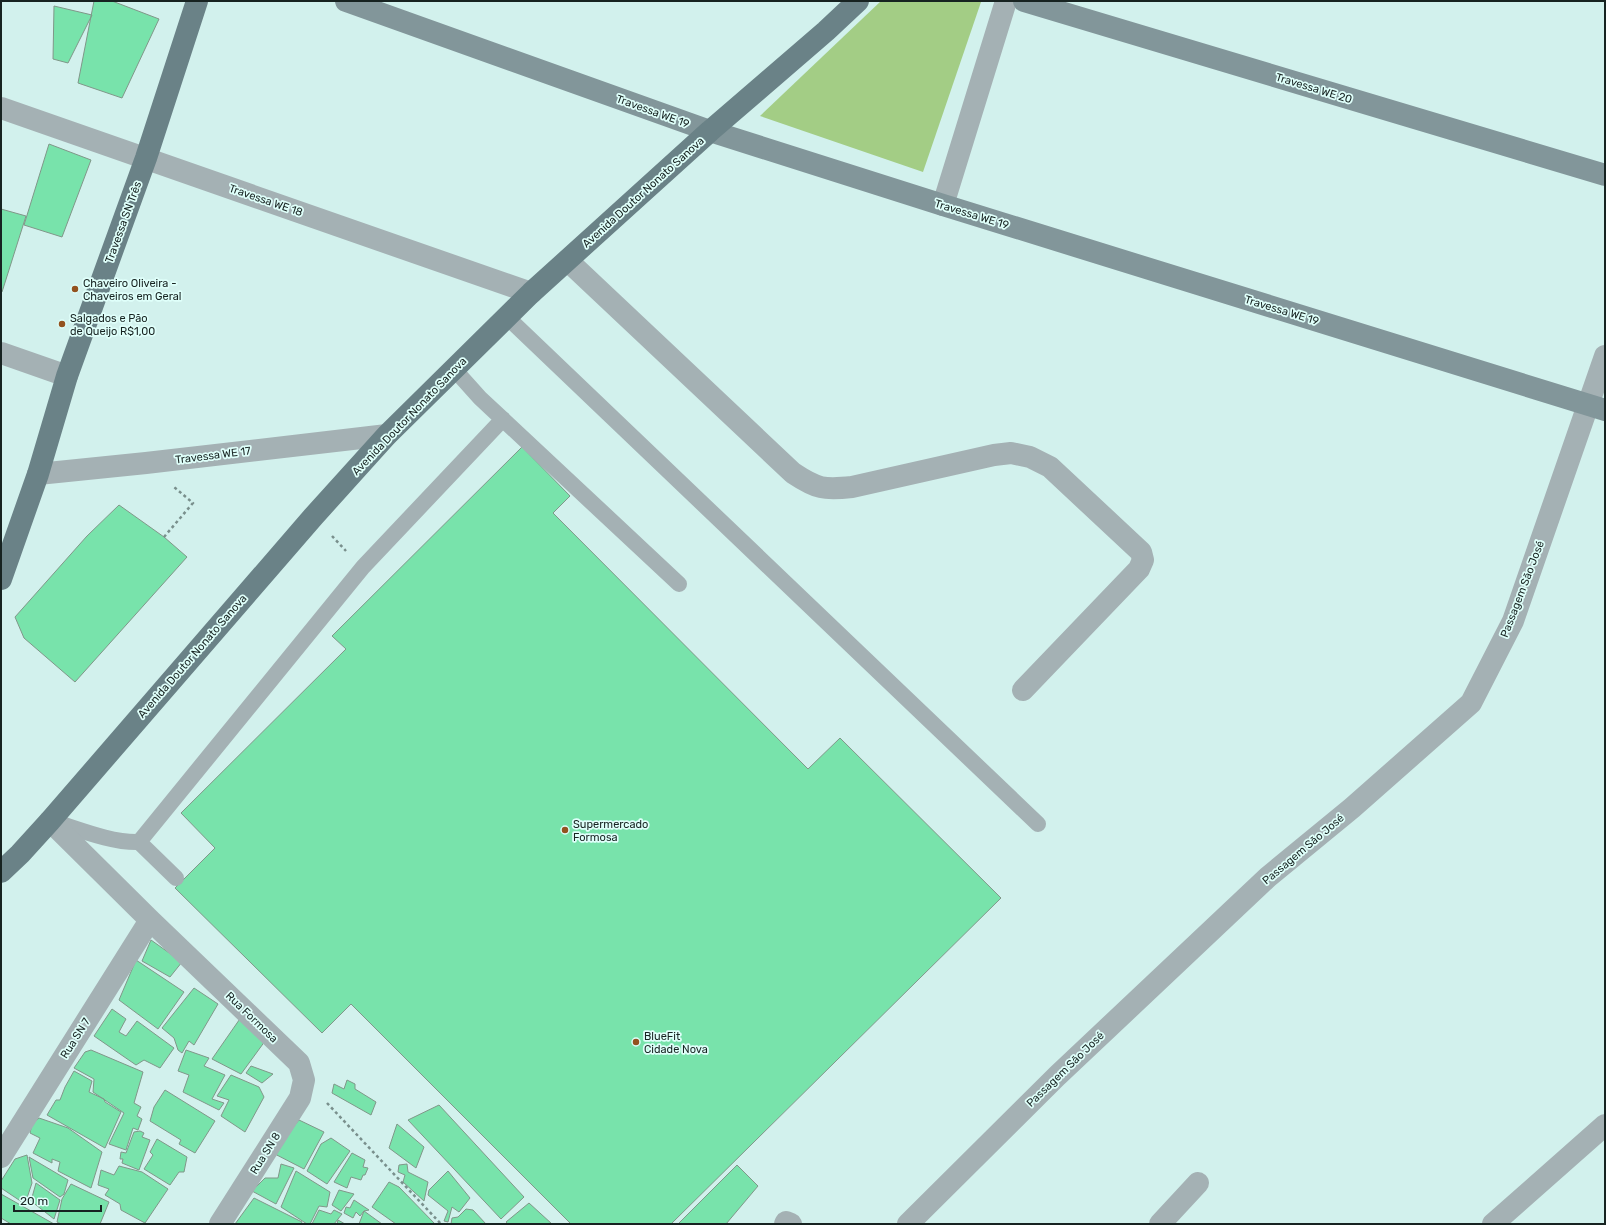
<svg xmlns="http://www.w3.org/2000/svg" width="1606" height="1225" font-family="Rubik,sans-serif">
  <rect width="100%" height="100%" fill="#d2f1ed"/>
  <path fill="#a3cd85" d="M881,1L981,2L923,172L760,116Z"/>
  <path fill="#78e3ab" stroke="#809789" d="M94,1H112L159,19L122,98L78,83Z
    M54,6L92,15L68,63L53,59Z
    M49,144L91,160L62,237L24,225Z
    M1,209L26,216L2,292L1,291Z
    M522,447L570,496L553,513L808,769L840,738L1001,898L671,1224H571L351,1004L322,1033L175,888L215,848L181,813L346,649L332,636Z
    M119,505L164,537L187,557L75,682L24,638L15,617L87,536Z
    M151,940L182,962L170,977L142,961Z
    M136,960L184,992L158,1029L119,1000Z
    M194,988L218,1004L194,1045L189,1041L182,1053L178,1050L174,1038L162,1028Z
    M112,1009L126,1019L119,1032L126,1036L137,1021L174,1048L160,1068L144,1060L136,1065L94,1036Z
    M244,1013L268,1037L241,1074L212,1059Z
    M91,1050L143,1072L134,1103L141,1107L137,1116L142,1119L138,1130L133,1128L126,1150L109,1144L124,1113L93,1092L94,1079L74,1068L85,1052Z
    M186,1050L209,1058L204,1066L225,1075L212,1099L224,1103L219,1110L183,1092L189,1075L178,1071Z
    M251,1066L273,1074L262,1083L246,1073Z
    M74,1071L92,1081L89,1092L104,1099L105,1102L121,1112L105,1148L47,1115L56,1100H60L65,1087Z
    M231,1075L259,1087L264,1097L245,1132L221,1116L229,1100L217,1096Z
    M347,1080L355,1084V1089L376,1102L371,1115L332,1093L334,1084L344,1089Z
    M165,1090L215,1121L195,1153L179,1144L181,1140L150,1121L154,1107Z
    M439,1105L524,1197L501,1219L408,1120Z
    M39,1118L68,1128L102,1152L91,1188L58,1171L60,1162L52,1159V1163L33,1153L40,1138L30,1133L32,1124Z
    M299,1120L324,1132L304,1169L271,1152Z
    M397,1124L424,1147L416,1168L389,1148Z
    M140,1131L144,1133L142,1137L150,1140L139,1170L122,1163L123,1159H120L121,1152L126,1153L134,1132Z
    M331,1138L350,1151L327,1184L307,1171L321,1144Z
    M157,1139L187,1157L184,1172H179L170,1185L144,1169L153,1155L150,1152Z
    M352,1153L365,1160L363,1167L368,1168L365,1175H363L361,1180L351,1177L347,1188L334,1182Z
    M27,1155L32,1183L25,1204L1,1188V1181L15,1159Z
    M29,1157L68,1180L64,1194L60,1197L33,1178Z
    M281,1164L294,1168L276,1204L252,1191L265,1178H278Z
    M407,1164L408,1172L428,1182L424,1201L403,1182L405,1175L398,1172L399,1165Z
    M737,1165L758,1186L726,1224H678Z
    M119,1166L142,1172L168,1189L145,1223L121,1210L120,1204L105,1195L109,1189L98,1185L101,1170L114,1175Z
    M296,1171L330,1192L327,1207L319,1206L310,1224H307L281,1207Z
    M448,1171L470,1198L459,1212L452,1207L448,1222L444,1221L448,1211L428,1195L429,1190Z
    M389,1182L399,1187L435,1224H396L372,1207Z
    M36,1183L60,1200L54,1219L31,1201Z
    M71,1184L109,1202L100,1224H61L57,1222L62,1199Z
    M339,1190L354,1194L341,1211L332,1205Z
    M1,1194L54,1224H11L1,1218Z
    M254,1198L302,1222L301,1224H235Z
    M354,1200L369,1210L364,1211L360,1216L356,1212L353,1218L344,1213L346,1207L350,1208Z
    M529,1203L552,1224H508L506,1222Z
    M466,1209L473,1210L486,1224H451L452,1218L458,1217Z
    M319,1210L331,1214L334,1210L342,1214L334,1224H312Z
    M364,1211L382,1224H359Z
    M338,1220L345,1224H337Z"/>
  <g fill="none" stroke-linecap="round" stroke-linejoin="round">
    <path stroke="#798f8c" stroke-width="2.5" stroke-dasharray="3 3" stroke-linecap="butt" d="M332,536L346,551
      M164,537L193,503L174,487
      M327,1103L441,1224"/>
    <path stroke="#a4b1b4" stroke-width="16" d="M507,317L1038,824
      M454,369L480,398L679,584
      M52,821C78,829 112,843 139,842L363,567L503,419
      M139,842L176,878"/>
    <path stroke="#a4b1b4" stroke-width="22" d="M1,108L531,293
      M943,205L1006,1
      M568,261L793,473C817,489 824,490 852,487L994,455L1011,453L1030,457L1050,467L1141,552L1143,560L1139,569L1023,690
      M1,353L67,376
      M38,474L146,463L387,435
      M50,821L150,920L299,1063L304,1080L300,1098L220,1224
      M1,1157L150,920
      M785,1224L786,1222L791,1224
      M908,1224L1057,1076L1268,877L1352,808L1471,703L1513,621L1605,356
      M1160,1224L1198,1183
      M1493,1224L1605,1125"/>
    <path stroke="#82969a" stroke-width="22" d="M346,1L710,131L943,205L1605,410
      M1024,1L1605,175"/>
    <path stroke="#6a8287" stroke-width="22" d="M1,579L38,474L67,376L146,158L197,1
      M1,872L20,854L50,821L313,517L387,435L531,293L710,131L826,31L858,1"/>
  </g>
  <g fill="#93521f" stroke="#dffffa" stroke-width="1.5">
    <circle cx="75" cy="289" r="4"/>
    <circle cx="62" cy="324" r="4"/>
    <circle cx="565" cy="830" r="4"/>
    <circle cx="636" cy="1042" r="4"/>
  </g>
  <g text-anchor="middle" stroke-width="3.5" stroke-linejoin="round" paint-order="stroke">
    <g font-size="11" fill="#172321" stroke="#dffffa">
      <text transform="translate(1314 88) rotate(17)" y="4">Travessa WE 20</text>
      <text transform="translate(653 111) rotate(20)" y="4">Travessa WE 19</text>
      <text transform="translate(643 192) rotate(-42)" y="4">Avenida Doutor Nonato Sanova</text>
      <text transform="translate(266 200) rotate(19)" y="4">Travessa WE 18</text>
      <text transform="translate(972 214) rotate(17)" y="4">Travessa WE 19</text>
      <text transform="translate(123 222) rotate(-70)" y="4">Travessa SN Três</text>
      <text transform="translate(1282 310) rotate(17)" y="4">Travessa WE 19</text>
      <text transform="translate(409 416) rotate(-46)" y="4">Avenida Doutor Nonato Sanova</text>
      <text transform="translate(213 455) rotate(-7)" y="4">Travessa WE 17</text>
      <text transform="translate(1522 589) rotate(-69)" y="4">Passagem São José</text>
      <text transform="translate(192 656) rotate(-49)" y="4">Avenida Doutor Nonato Sanova</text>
      <text transform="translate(1303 849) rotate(-40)" y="4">Passagem São José</text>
      <text transform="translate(252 1017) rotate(44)" y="4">Rua Formosa</text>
      <text transform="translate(75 1038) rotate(-58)" y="4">Rua SN 7</text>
      <text transform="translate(1065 1069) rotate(-44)" y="4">Passagem São José</text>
      <text transform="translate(265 1153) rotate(-58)" y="4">Rua SN 8</text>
    </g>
    <g font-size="11" fill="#172321" stroke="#dffffa" text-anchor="start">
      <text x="83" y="287">Chaveiro Oliveira -<tspan x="83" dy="13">Chaveiros em Geral</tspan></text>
      <text x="70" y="322">Salgados e Pão<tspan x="70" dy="13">de Queijo R$1,00</tspan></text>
      <text x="573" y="828">Supermercado<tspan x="573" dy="13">Formosa</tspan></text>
      <text x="644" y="1040">BlueFit<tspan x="644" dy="13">Cidade Nova</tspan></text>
    </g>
  </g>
  <rect width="1606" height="1225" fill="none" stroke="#172321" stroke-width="4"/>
  <path d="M14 1205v6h87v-6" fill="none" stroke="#172321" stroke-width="2"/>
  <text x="20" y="1205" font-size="12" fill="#172321" stroke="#dffffa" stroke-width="3" paint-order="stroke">20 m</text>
</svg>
